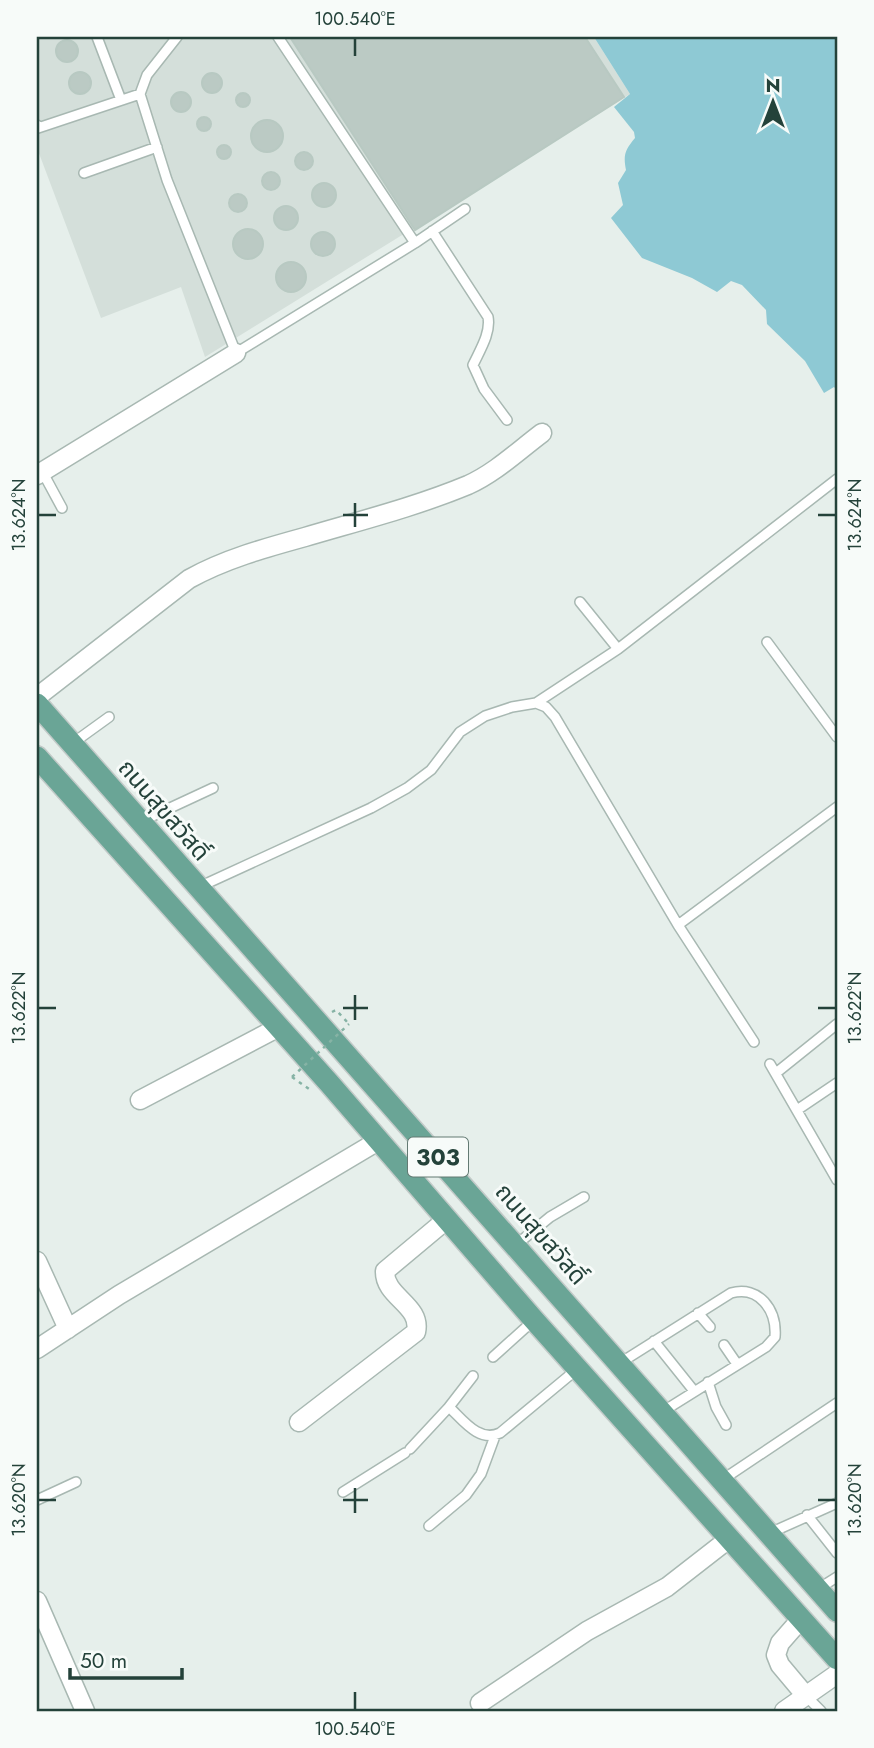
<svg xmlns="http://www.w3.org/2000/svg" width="874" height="1748" font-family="Jost,'Noto Sans Thai',sans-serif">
  <rect width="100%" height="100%" fill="#e6efeb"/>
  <path fill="#d4dfda" d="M37,37H594L630,94L205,357L181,287L101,318L37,148Z"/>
  <path fill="#8ec9d4" d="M594,37H837V390L834,387L824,393L805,361L767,324L766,310L742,285L731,281L717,292L692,278L642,258L611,218L623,205L618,183L626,170C623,155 625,150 635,138L634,132L614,107L630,94Z"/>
  <path fill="#bbcac4" stroke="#b8c9c2" stroke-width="2" d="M290,37H585L624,97L415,230Z
    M56 51a11 11 0 1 1 22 0a11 11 0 1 1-22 0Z
    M69 83a11 11 0 1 1 22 0a11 11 0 1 1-22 0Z
    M202 83a10 10 0 1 1 20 0a10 10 0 1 1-20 0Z
    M171 102a10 10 0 1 1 20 0a10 10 0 1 1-20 0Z
    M236 100a7 7 0 1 1 14 0a7 7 0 1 1-14 0Z
    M197 124a7 7 0 1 1 14 0a7 7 0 1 1-14 0Z
    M251 136a16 16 0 1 1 32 0a16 16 0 1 1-32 0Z
    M217 152a7 7 0 1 1 14 0a7 7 0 1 1-14 0Z
    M295 161a9 9 0 1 1 18 0a9 9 0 1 1-18 0Z
    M262 181a9 9 0 1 1 18 0a9 9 0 1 1-18 0Z
    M312 195a12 12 0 1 1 24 0a12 12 0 1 1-24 0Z
    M229 203a9 9 0 1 1 18 0a9 9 0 1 1-18 0Z
    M274 218a12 12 0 1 1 24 0a12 12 0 1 1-24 0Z
    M233 244a15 15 0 1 1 30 0a15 15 0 1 1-30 0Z
    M311 244a12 12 0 1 1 24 0a12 12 0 1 1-24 0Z
    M276 277a15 15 0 1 1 30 0a15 15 0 1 1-30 0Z"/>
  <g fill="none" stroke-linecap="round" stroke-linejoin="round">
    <g stroke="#a8b8b2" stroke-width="12">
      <path id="service" d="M97,37L121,100
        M177,37L147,75L140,94L167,180L236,353L415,243L465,209
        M278,37L415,243
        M37,125L38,128L140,94
        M84,173L157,147
        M432,231L488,317C491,333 480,350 473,365L484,389L507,420
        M42,471L62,508
        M580,602L618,649
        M767,642L837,737
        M536,703L618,649L837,479
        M73,743L109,717
        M142,821L213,788
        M199,887L371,808L407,788L431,770L460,732L485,716L512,707L536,703L546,707L555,717L678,925L754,1042
        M678,925L837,807
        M770,1064L837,1180
        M776,1073L837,1024
        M797,1110L837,1083
        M516,1245L550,1217L584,1197
        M698,1313L710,1327
        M654,1341L694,1391
        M724,1345L737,1364
        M493,1357L534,1320
        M620,1363L731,1293C759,1285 777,1310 775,1337L766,1347L662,1412
        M473,1376L449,1407C463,1420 479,1443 500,1433L576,1370
        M708,1382L716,1407L726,1425
        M410,1449L449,1407
        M722,1480L837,1403
        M343,1492L405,1453
        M37,1500L76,1482
        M807,1515L837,1553
        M429,1526L466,1495L481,1474L495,1436
        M770,1533L837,1503
        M818,1589L837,1577
        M806,1696L821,1711"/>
    </g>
    <g stroke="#a8b8b2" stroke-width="21">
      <path id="minor" d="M37,475L236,353
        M37,697L189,579C225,559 265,548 305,537C359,521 415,507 468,485C495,473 518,451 542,433
        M140,1100L279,1027
        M37,1261L68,1329
        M37,1349L119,1295L378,1141
        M299,1422L416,1332C422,1305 384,1297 385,1271L446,1220
        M37,1601L85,1711
        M801,1619L780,1643L776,1655L780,1665L806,1696
        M480,1703L587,1631L667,1587L730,1538
        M784,1711L837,1674"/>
    </g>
    <g stroke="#c2cac8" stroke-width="24">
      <path id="primary" d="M37,704L837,1611
        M37,757L329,1083L534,1320L837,1659"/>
    </g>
    <path stroke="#86b3a5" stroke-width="2.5" stroke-dasharray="3.5 5" stroke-linecap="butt" d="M332,1012L336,1010L349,1024
      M292,1077L309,1089"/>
    <use href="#service" stroke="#fff" stroke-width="9"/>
    <use href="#minor" stroke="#fff" stroke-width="18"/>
    <use href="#primary" stroke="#6aa596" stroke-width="21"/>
    <path stroke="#86b3a5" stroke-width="2.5" stroke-dasharray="3.5 5" stroke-linecap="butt" d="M292,1077L349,1024"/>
  </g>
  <path fill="none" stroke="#24423a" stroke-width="2.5" d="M355,38V56M355,503V527M38,515H56M343,515H368M818,515H836M355,995V1020M38,1008H56M343,1008H368M818,1008H836M355,1488V1513M38,1500H56M343,1500H368M818,1500H836M355,1692V1710"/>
  <g text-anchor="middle" stroke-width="6" stroke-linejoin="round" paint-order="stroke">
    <rect fill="#f7fbf9" stroke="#637a73" stroke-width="2" x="408" y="1137.5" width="60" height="39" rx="5"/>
    <g font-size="23" font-weight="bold" fill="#24423a">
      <text x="438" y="1165">303</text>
    </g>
    <g font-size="24" fill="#24423a" stroke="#f7fbf9">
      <text transform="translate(164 810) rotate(49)" y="8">ถนนสุขสวัสดิ์</text>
      <text transform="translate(541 1234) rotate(49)" y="8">ถนนสุขสวัสดิ์</text>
    </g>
  </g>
  <rect width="874" height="1748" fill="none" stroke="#f7fbf9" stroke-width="77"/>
  <g transform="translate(773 102)" stroke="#f7fbf9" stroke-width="5" paint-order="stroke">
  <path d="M0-5L12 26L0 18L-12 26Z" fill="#24423a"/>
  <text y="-10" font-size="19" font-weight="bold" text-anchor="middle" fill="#24423a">N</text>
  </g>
  <path d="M70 1668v10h112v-10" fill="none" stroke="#24423a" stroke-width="3.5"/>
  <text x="80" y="1668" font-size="21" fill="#24423a" stroke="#f7fbf9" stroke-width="5" paint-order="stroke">50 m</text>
  <rect x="38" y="38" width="798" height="1672" fill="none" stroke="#24423a" stroke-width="2.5"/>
  <g font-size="18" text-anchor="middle" fill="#24423a">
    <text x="355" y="25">100.540°E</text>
    <text transform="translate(19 515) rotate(-90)" y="6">13.624°N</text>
    <text transform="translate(855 515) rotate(-90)" y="6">13.624°N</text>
    <text transform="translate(19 1008) rotate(-90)" y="6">13.622°N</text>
    <text transform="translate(855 1008) rotate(-90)" y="6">13.622°N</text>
    <text transform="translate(19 1500) rotate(-90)" y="6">13.620°N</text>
    <text transform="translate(855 1500) rotate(-90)" y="6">13.620°N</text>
    <text x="355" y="1735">100.540°E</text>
  </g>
</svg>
